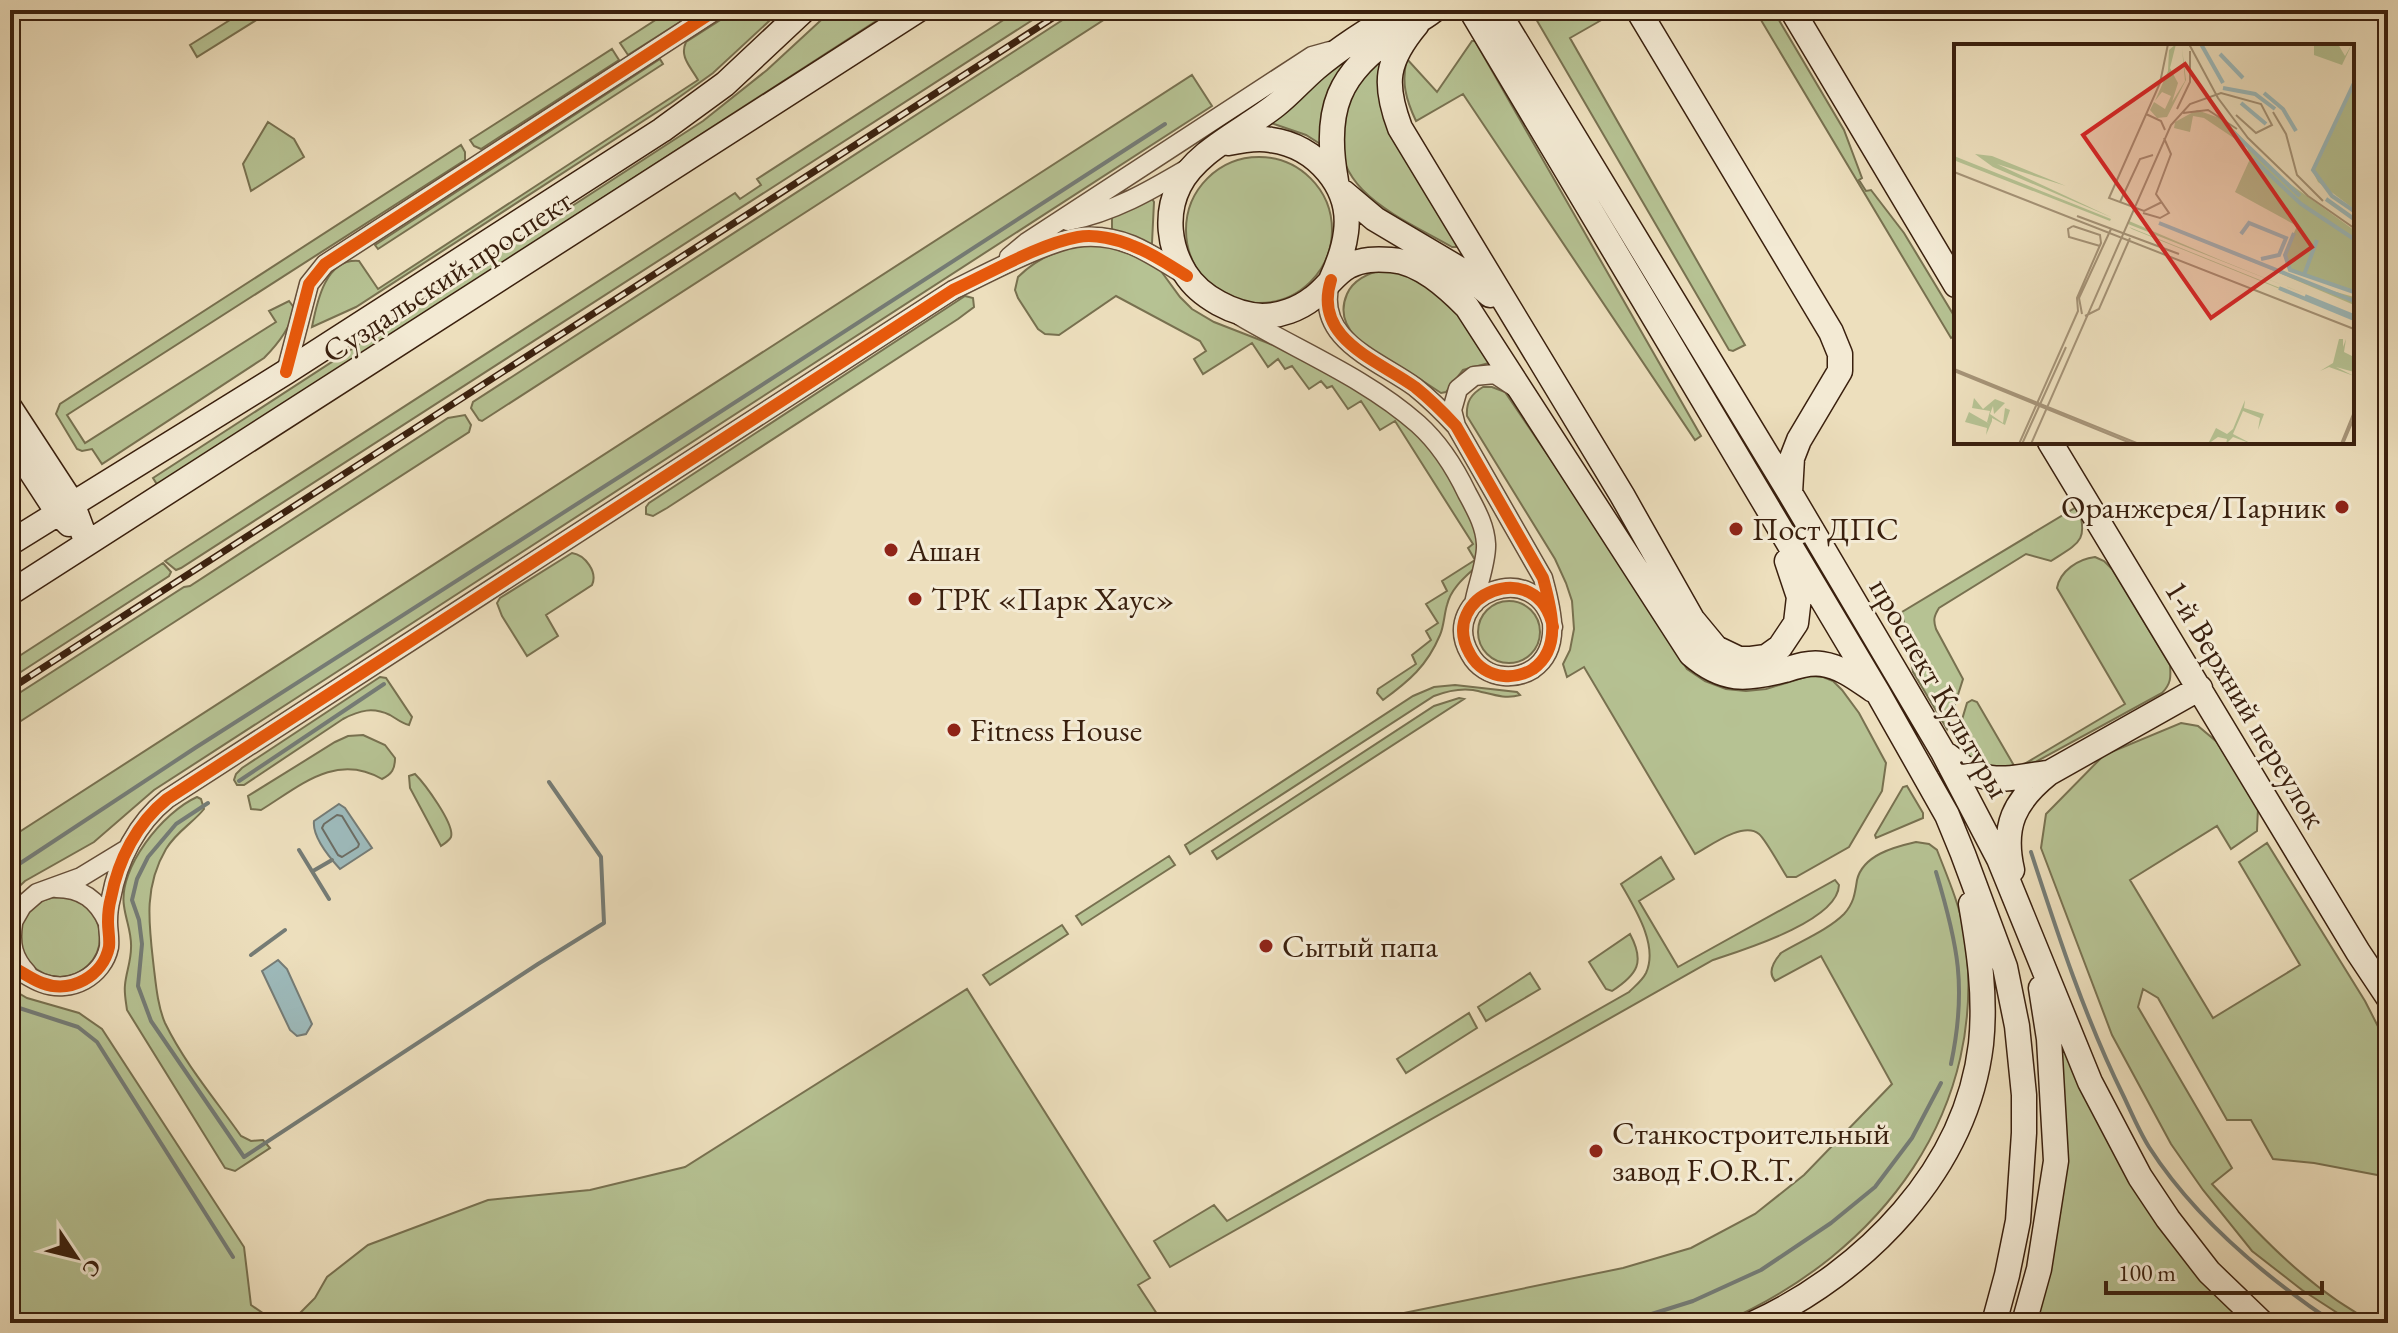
<svg xmlns="http://www.w3.org/2000/svg" width="2398" height="1333" font-family="'EB Garamond',serif">
  <rect width="100%" height="100%" fill="#eddfbd"/>
  <filter id="stains"><feTurbulence type="fractalNoise" baseFrequency=".0025" numOctaves="4"/><feColorMatrix values="0 0 0 0 .2 0 0 0 0 .09 0 0 0 0 .02 0 0 0 .5 -.17"/></filter>
  <radialGradient id="worn" r=".72"><stop offset=".6" stop-color="#630" stop-opacity="0"/><stop offset="1" stop-color="#630" stop-opacity=".3"/></radialGradient>
  <path fill="#b6c293" stroke="#787150" stroke-width="2" d="M246,10H252L258,19L197,57L190,45Z
    M671,10H678L681,18L680,22L628,55L620,43Z
    M736,10H781L713,73L671,103L356,307L312,327C317,301 326,258 359,261L378,289L698,80C691,67 679,57 686,42Z
    M832,10H893L158,486L153,478L703,121L767,70Z
    M1019,10H1048L181,568L176,570L165,561L735,193L740,199L761,185L757,179Z
    M1078,10H1119L482,421L479,420L471,408L473,402Z
    M1619,10L1570,38L1745,345L1733,351L1729,350L1536,19L1540,11Z
    M1755,10H1773L1844,130L1862,178L1859,180L1866,191L1871,190L1904,233L1956,319V335L1951,338Z
    M1472,41H1475L1701,436L1695,440L1463,94L1416,121C1406,100 1401,82 1407,59L1437,92Z
    M612,49L619,60L481,149L474,146L470,140Z
    M1344,58L1350,63L1325,147L1306,135L1271,123C1298,104 1319,79 1344,58Z
    M1382,58L1457,244L1456,247H1452C1402,218 1323,189 1344,117C1347,106 1349,85 1357,76C1364,69 1374,64 1382,58Z
    M660,59L663,64L378,249L375,245Z
    M1192,75L1212,106L154,790L94,842L25,881L10,895V838Z
    M268,122L294,139L304,157L251,191L243,164Z
    M461,145L465,152V160L67,415L85,443L276,322L269,311L289,301L295,309C290,329 278,344 264,358L102,464L92,449L82,451L77,449L56,414L60,404Z
    M1186 230a73 73 0 1 1 146 0a73 73 0 1 1-146 0Z
    M1151,197L1154,202L1152,243L1150,245L1112,233V217Z
    M1092,244L1121,248L1158,267L1180,297L1192,309L1214,322L1286,350L1341,379L1396,414L1426,439L1481,528L1477,566C1465,577 1451,588 1447,605C1444,615 1444,626 1440,635C1427,666 1409,681 1383,700L1377,693L1378,689L1416,664L1412,655L1431,640L1426,631L1438,623L1426,604L1447,591L1442,581L1475,560L1468,548L1473,544L1395,421L1380,430L1361,401L1348,409L1332,386L1327,388L1321,381L1309,389L1292,366L1285,369L1278,359L1268,367L1252,343L1203,374L1194,359L1206,351L1200,341L1116,296L1059,335L1045,334L1038,329L1018,298L1015,290L1018,277C1038,257 1065,247 1092,244Z
    M1387,269L1404,273L1449,301L1489,363L1463,370L1446,392L1441,393C1429,385 1417,377 1404,369C1378,354 1330,333 1347,294C1354,278 1371,272 1387,269Z
    M965,296L973,298L974,307L958,319L667,508L653,516L646,514V507L649,503Z
    M1483,387H1492L1505,392L1618,559L1687,669L1705,681L1726,689L1746,691L1766,689L1809,676L1823,677L1833,681L1842,690L1859,713L1886,763L1882,791L1849,847L1796,877H1787C1781,868 1766,840 1759,834C1743,821 1710,846 1695,854L1584,667L1567,677L1563,664L1570,650L1574,629L1572,601L1566,583L1555,559L1467,416C1466,402 1471,394 1483,387Z
    M465,415L471,425L469,432L10,728V699L184,587L190,586L448,418Z
    M2078,506C2089,541 2079,543 2051,561L2026,554L1939,608C1934,616 1933,620 1936,629L1963,679L1947,729L1913,672L1902,612Z
    M572,553C585,555 598,572 592,585L546,615L558,636L527,656L502,616L497,603L500,598Z
    M2095,557L2104,561L2112,569L2170,665C2171,677 2171,684 2162,693L2019,771L1999,773L1958,751V733L1967,703L1972,700L1977,702L2016,769L2125,704L2057,588C2060,571 2078,559 2095,557Z
    M163,563L171,572L169,576L10,679V662Z
    M1478 632a31 31 0 1 1 62 0a31 31 0 1 1-62 0Z
    M380,677L386,678L412,717L409,725C401,723 397,719 390,715C373,707 360,710 343,719L244,785H237L234,780L236,774L242,768Z
    M1455,685L1517,692L1520,695C1504,700 1489,693 1473,690C1459,688 1447,691 1434,696L1190,854L1185,845L1413,696L1434,687Z
    M1459,698L1464,699L1217,859L1212,851L1434,706Z
    M2181,723L2198,726L2217,742L2258,808L2257,831L2231,849L2217,826L2130,880L2213,1018L2300,965L2239,862L2267,843L2365,1001L2388,1046V1177L2314,1163L2273,1159L2251,1120H2227L2158,998L2143,989L2138,1007L2232,1168L2212,1184C2260,1236 2311,1291 2375,1323H2353L2302,1290L2252,1251L2203,1190L2171,1144L2112,1035L2041,848L2046,814L2104,755Z
    M363,735L385,745L395,758C395,769 392,774 382,779C336,752 300,786 261,810L251,809L248,796L335,742L348,736Z
    M415,774C424,783 455,824 451,837C449,841 445,843 441,846L410,788L409,776Z
    M1907,786L1923,813V818L1876,838L1875,835L1903,787Z
    M197,797L201,799L204,809C193,823 177,831 166,849C143,888 149,925 154,969C156,986 158,1007 165,1023C185,1064 215,1099 241,1136L251,1141L263,1140L270,1148L235,1171L225,1168L127,1010C126,1002 124,993 125,985C126,973 131,961 131,948C132,933 126,921 124,906C118,868 163,812 197,797Z
    M1916,842L1929,844L1937,850C1947,876 1959,903 1964,931C1992,1109 1881,1254 1722,1323H1355L1623,1268L1691,1248L1755,1214L1804,1175L1892,1084L1821,956L1775,981C1767,972 1774,961 1781,953C1801,941 1828,930 1844,914C1854,903 1855,893 1857,880C1863,855 1894,847 1916,842Z
    M1169,856L1175,865L1082,925L1076,916Z
    M1661,857L1674,879L1639,901L1678,967L1835,880L1839,885C1838,921 1743,950 1713,960L1170,1267L1154,1241L1214,1205L1227,1221L1629,992C1635,986 1642,981 1646,973C1659,945 1634,907 1621,884Z
    M20 937a40 40 0 1 1 80 0a40 40 0 1 1-80 0Z
    M1062,925L1068,934L990,985L983,975Z
    M1630,934C1645,962 1638,974 1612,991L1606,989L1589,962Z
    M1530,973L1540,989L1486,1021L1478,1007Z
    M10,988L27,998L79,1013L102,1029L244,1247L251,1305L270,1318L281,1319L300,1313L315,1298L327,1277L368,1245L488,1200L590,1190L685,1167L967,989L1150,1278L1138,1285L1163,1323H10Z
    M1469,1013L1477,1028L1406,1073L1397,1059Z
    M2065,1047L2250,1323H2036L2055,1239L2060,1050Z"/>
  <path fill="#9dbabb" stroke="#757c76" stroke-width="2" d="M339,804L345,808L372,848L340,869C329,857 312,837 314,821Z
    M278,960L287,969L312,1024L306,1034L297,1036L290,1030L262,971Z"/>
  <g fill="none" stroke-linecap="round" stroke-linejoin="round">
    <path stroke="#6c6d64" stroke-width="2" d="M337,815L342,816L359,844L358,847L342,857L338,855L322,828L324,824Z"/>
    <path stroke="#757c76" stroke-width="4" d="M239,781L384,684
      M208,803L176,824L148,857L137,879L132,900L139,920L142,944L138,986L151,1021L244,1157L538,964L604,923L601,857L549,782
      M299,850L329,899
      M2031,852C2058,935 2085,1018 2124,1097C2132,1114 2139,1131 2149,1147C2195,1219 2264,1276 2334,1323
      M10,870L195,748L652,456L1165,124
      M313,871L332,860
      M1936,872C1958,945 1967,988 1951,1064
      M251,955L285,930
      M10,1005L78,1027L97,1042L233,1257
      M1623,1323L1693,1301L1761,1270L1831,1223L1875,1187L1912,1138L1941,1083"/>
    <g stroke="#67503a" stroke-width="21">
      <path id="street" d="M1068,221C1114,212 1151,190 1190,167
        M1009,257L1027,242L1312,56L1330,51
        M1331,280C1312,339 1378,360 1415,387C1430,399 1443,412 1456,426L1543,578C1551,608 1563,648 1533,669C1525,674 1515,677 1504,676C1490,675 1477,667 1470,654C1436,595 1538,554 1553,627
        M1240,316C1299,351 1366,378 1418,424C1438,442 1455,468 1467,493C1476,510 1485,525 1486,544C1487,561 1477,586 1474,604
        M286,372L309,284L325,264L716,10
        M1456,426L1452,410L1458,389L1474,376L1495,374L1516,388
        M56,888C82,888 98,900 108,923
        M13,924C10,944 13,958 27,973
        M10,927L22,906L37,893L81,877L127,849
        M10,966C21,971 31,979 42,983C71,994 103,976 109,947C110,938 108,931 108,922C108,915 109,905 111,898C118,860 137,823 167,799L953,290C984,275 1052,238 1084,237C1099,236 1117,239 1132,245C1151,253 1168,265 1185,275"/>
    </g>
    <g stroke="#3a200e" stroke-width="27">
      <path id="secondary" d="M1401,10C1372,28 1342,46 1316,68C1302,80 1290,94 1276,105C1245,130 1196,151 1179,186C1165,214 1169,247 1185,273C1200,297 1234,315 1262,316C1280,316 1299,309 1313,298C1326,289 1335,273 1349,266C1362,259 1376,259 1391,260C1420,262 1447,287 1467,307L1691,654C1723,682 1746,680 1785,670C1797,666 1810,662 1822,664C1842,667 1857,679 1873,690
        M1471,10L1878,693L1947,815L1963,854L2005,967L2017,1026L2024,1095V1133L2018,1221L2007,1275L1994,1323
        M1497,10L1790,493L1943,752L1999,859L2090,1082L2140,1177L2168,1219L2209,1272L2262,1323
        M1638,10L1831,332L1840,354V371L1799,440L1792,458L1790,493
        M1792,10L1956,285
        M1417,24C1386,61 1383,83 1400,128L1622,495L1692,619L1716,648L1739,659H1751L1766,657L1780,647L1796,623L1799,597L1787,561
        M1228,143C1242,140 1257,137 1271,140C1316,146 1352,187 1346,232C1344,249 1338,265 1331,280
        M1336,181C1323,110 1338,72 1398,33C1410,25 1423,19 1434,10
        M1343,192L1375,219L1461,270L1490,295
        M10,408L72,503L87,543
        M10,439L58,513L69,524
        M2050,442L2358,952L2388,997
        M10,543L286,372L662,130L725,84L804,10
        M10,593L918,10
        M1947,755C1984,786 2001,780 2046,773
        M2012,870C2002,826 2014,801 2049,773L2200,688
        M1755,1323C1865,1272 1966,1170 1981,1044C1986,996 1979,950 1971,904
        M2024,1323L2039,1269L2056,1161L2049,1039L2041,988"/>
    </g>
    <use href="#street" stroke="#f3ead4" stroke-width="18"/>
    <use href="#secondary" stroke="#f3ead4" stroke-width="24"/>
    <g stroke="#3a200e" stroke-width="7">
      <path id="rail" d="M10,689L1065,10"/>
    </g>
    <use href="#rail" stroke="#f3ead4" stroke-width="4" stroke-dasharray="12" stroke-linecap="butt"/>
    <g stroke="#f3ead4" stroke-width="17">
      <path id="cycleway" d="M1331,280C1312,339 1378,360 1415,387C1430,399 1443,412 1456,426L1543,578C1551,608 1563,648 1533,669C1525,674 1515,677 1504,676C1490,675 1477,667 1470,654C1436,595 1538,554 1553,627
        M286,372L309,284L325,264L716,10
        M10,966C21,971 31,979 42,983C71,994 103,976 109,947C110,938 108,931 108,922C108,915 109,905 111,898C118,860 137,823 167,799L953,290C990,273 1039,244 1078,237C1095,234 1117,239 1133,246C1152,253 1169,265 1187,276"/>
    </g>
    <use href="#cycleway" stroke="#e8590c" stroke-width="12"/>
  </g>
  <g fill="#8f2418" stroke="#f3ead4" stroke-width="3">
    <circle cx="2342" cy="507" r="8"/>
    <circle cx="1736" cy="529" r="8"/>
    <circle cx="891" cy="550" r="8"/>
    <circle cx="915" cy="599" r="8"/>
    <circle cx="954" cy="730" r="8"/>
    <circle cx="1266" cy="946" r="8"/>
    <circle cx="1596" cy="1151" r="8"/>
  </g>
  <g text-anchor="middle" stroke-width="6" stroke-linejoin="round" paint-order="stroke">
    <g font-size="32" fill="#3a200e" stroke="#f3ead4">
      <text transform="translate(447 276) rotate(-33)" y="11">Суздальский проспект</text>
      <text transform="translate(1940 688) rotate(60)" y="11">проспект Культуры</text>
      <text transform="translate(2246 704) rotate(59)" y="11">1-й Верхний переулок</text>
    </g>
    <g font-size="32" fill="#3a200e" stroke="#f3ead4" text-anchor="start">
      <text x="2326" y="518" text-anchor="end">Оранжерея/Парник</text>
      <text x="1752" y="540">Пост ДПС</text>
      <text x="907" y="561">Ашан</text>
      <text x="931" y="610">ТРК «Парк Хаус»</text>
      <text x="970" y="741">Fitness House</text>
      <text x="1282" y="957">Сытый папа</text>
      <text x="1612" y="1144">Станкостроительный<tspan x="1612" dy="37">завод F.O.R.T.</tspan></text>
    </g>
  </g>
  <g transform="translate(1954 44)">
    <rect width="400" height="400" fill="#eddfbd"/>
    <path d="M222,0L216,24L224,39L218,58L231,37L228,4L232,36L213,73L203,74L196,66L200,58L211,65L217,52L208,48L201,57L214,27L215,6ZM360,0H384L391,12L398,0L388,21L360,11ZM400,37V165L364,138L358,126ZM243,66L271,76L321,129L400,186V249L333,224L330,211L343,182L281,148L296,115L293,103L250,74L239,72L236,88L220,84L221,78ZM21,110L38,112L112,142L43,120L159,174L39,123ZM0,112L157,175L156,177L2,117ZM201,176L368,244L400,253V261ZM175,177L264,215L351,250L174,180ZM175,183L383,267L400,275L178,185ZM385,295H389V303L392,295L390,308L400,313V328L382,323L400,332L375,323L366,327L379,319ZM20,354L29,365L41,355L51,359L40,370L39,362L36,370L49,379L51,364L56,366L51,381L38,374V377L32,391L33,384L11,378L15,368L36,380L33,378L36,367L18,364ZM291,356L290,364L310,370L304,386L306,374L289,367L279,390L298,400L279,393L272,400L273,395L264,393L254,400L262,384L273,390L279,385Z" fill="#b6c293"/>
    <path fill="none" stroke="#9dbabb" stroke-width="4" d="M247,0L269,39M266,10L289,34M400,39L359,126L378,152L400,167M269,44L301,50L321,65M310,49L329,65L342,87M287,59L312,80M279,88L346,152M299,115L347,160L400,195M372,155L400,175M205,179L400,257M340,189L331,211L336,226L400,248M287,190L295,179L332,194L325,211L307,215M350,231L363,196M325,244L400,275M351,252L400,272"/>
    <path fill="none" stroke="#a59377" stroke-width="2" d="M235,0L264,54L294,94L354,152L400,184M223,65L236,38V7M319,68L332,90L343,131L369,157M229,69L254,66L283,85M192,70L207,77L211,86M0,128L400,285M166,158L186,115L199,111M208,158L190,167L155,154L206,39L214,0M189,169L206,174L215,169L202,150L217,110L210,94M123,172L225,210M119,182L114,185L115,193L146,202M128,270L125,254L157,185M131,272L145,265L176,194M0,325L185,400M0,327L179,400M65,400L124,267L123,254L147,199L146,191L119,182M68,400L112,303M77,400L217,81L236,60L267,49L307,60L318,81L302,89L282,71M387,400L400,368M389,400L400,374"/>
    <path fill="#d62828" fill-opacity="0.15" stroke="#d62828" stroke-width="4" d="M231,20L358,203L257,274L129,91Z"/>
    <rect width="400" height="400" fill="none" stroke="#3a200e" stroke-width="4"/>
  </g>
  <rect width="2398" height="1333" fill="none" stroke="#eddfbd" stroke-width="40"/>
  <rect x="12" y="12" width="2374" height="1309" fill="none" stroke="#3a200e" stroke-width="4"/>
  <rect x="20" y="20" width="2358" height="1293" fill="none" stroke="#3a200e" stroke-width="2"/>
  <g transform="translate(76 1257) rotate(125)" stroke="#f3ead4" stroke-width="6" paint-order="stroke">
  <path d="M0-6L14 30L0 20L-14 30Z" fill="#3a200e"/>
  <text y="-12" font-size="22" font-weight="bold" text-anchor="middle" fill="#3a200e">С</text>
  </g>
  <path d="M2106 1281v12h216v-12" fill="none" stroke="#3a200e" stroke-width="4"/>
  <text x="2118" y="1281" font-size="24" fill="#3a200e" stroke="#f3ead4" stroke-width="6" paint-order="stroke">100 m</text>
  <rect width="100%" height="100%" filter="url(#stains)"/>
  <rect width="100%" height="100%" fill="url(#worn)"/>
</svg>
